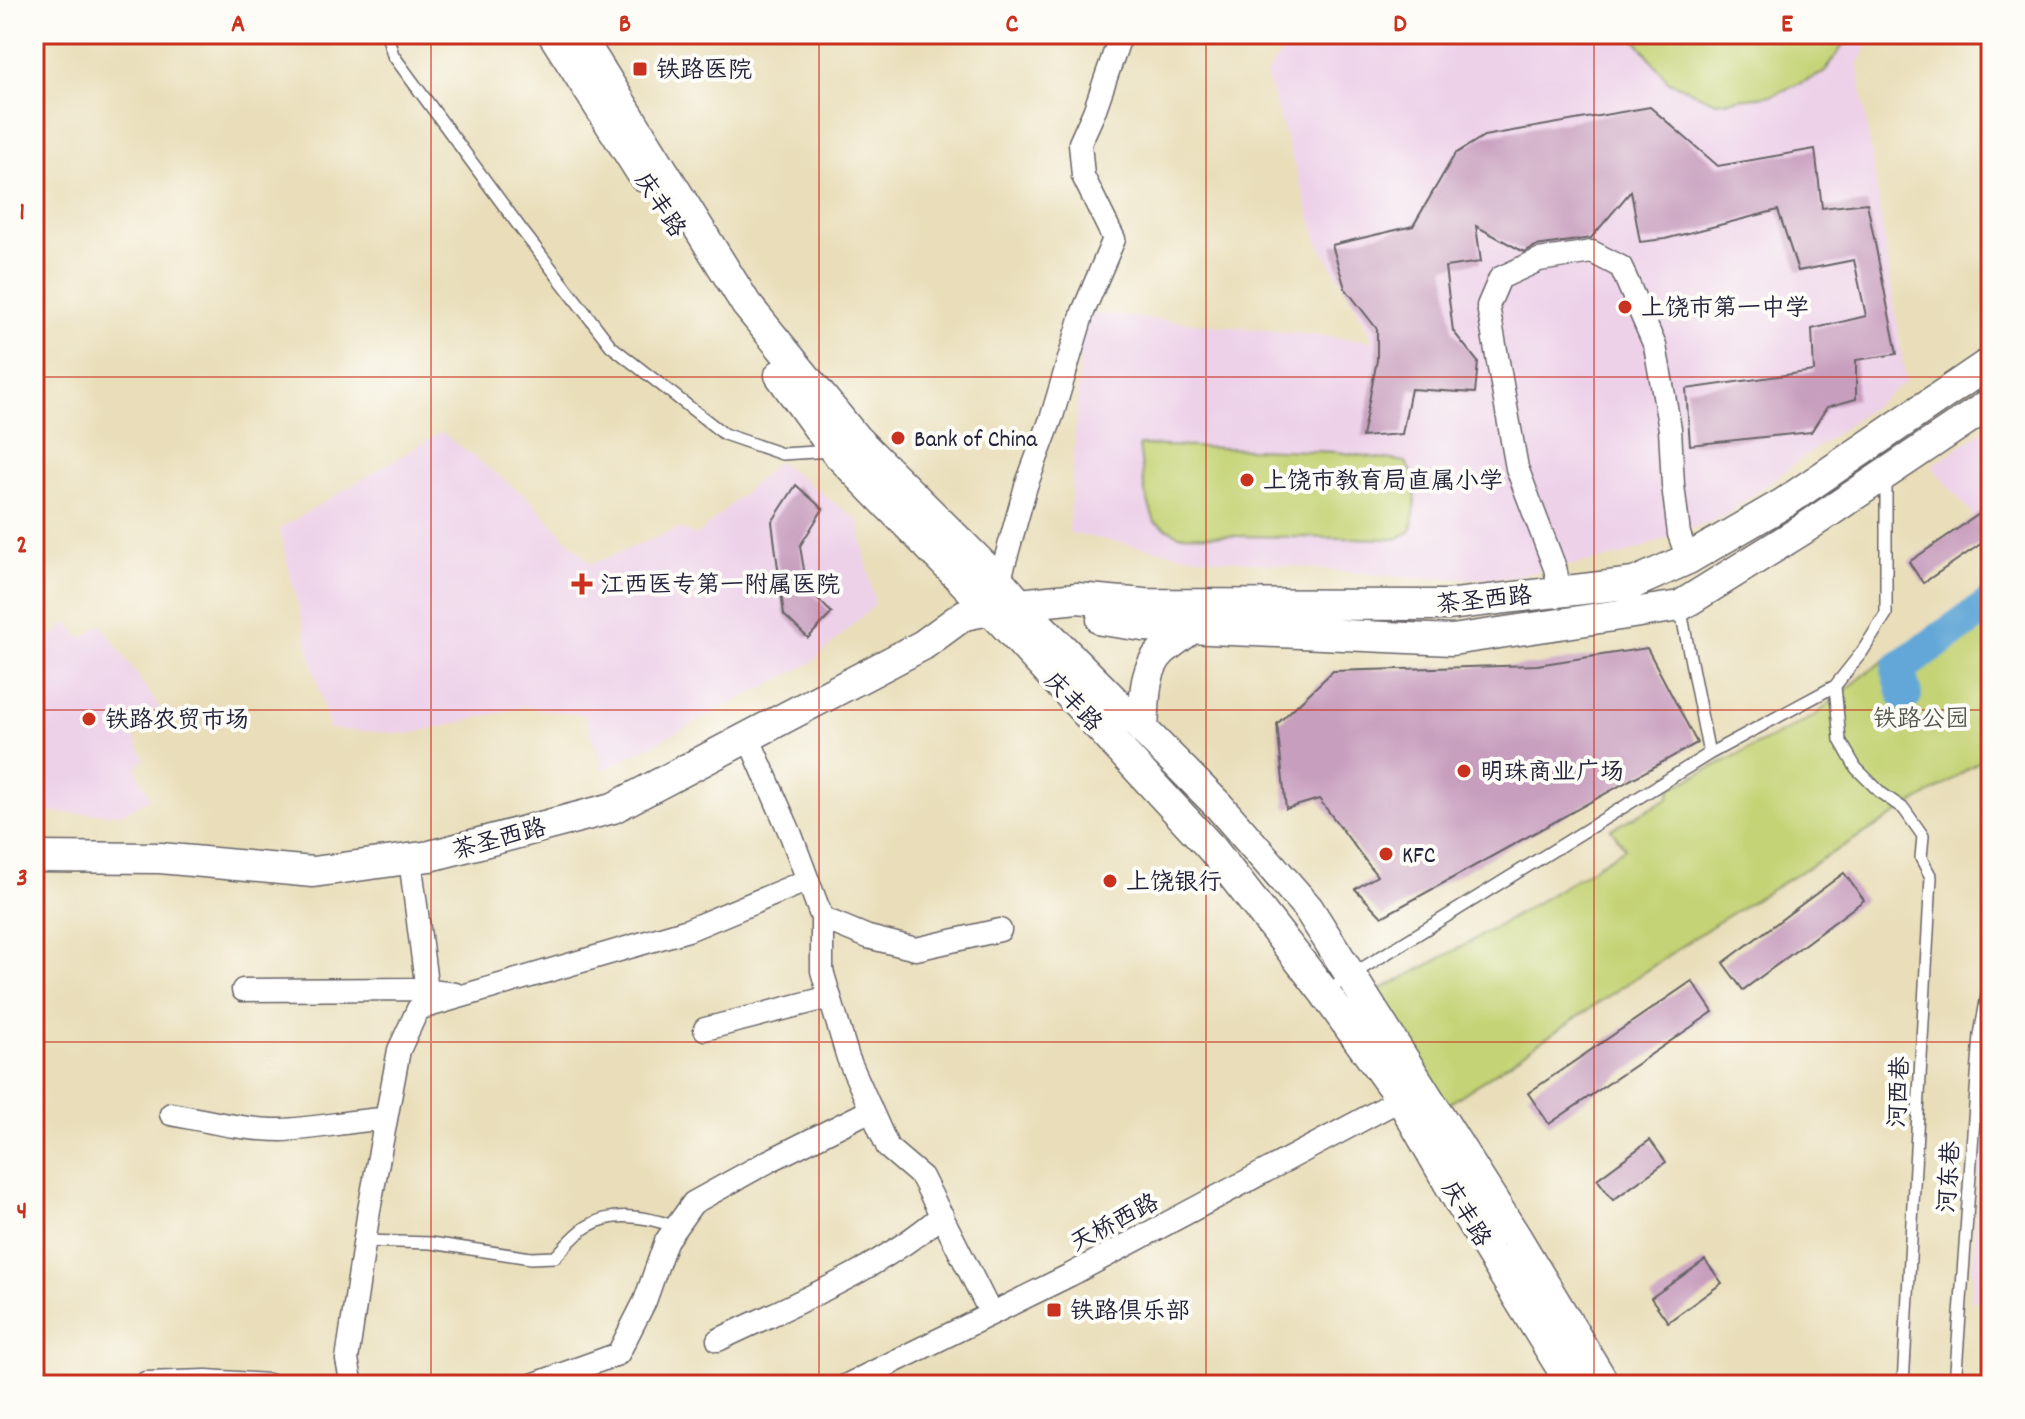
<svg xmlns="http://www.w3.org/2000/svg" width="2025" height="1419" font-family="Dekko,'LXGW WenKai TC',sans-serif">
  <rect width="100%" height="100%" fill="#fdfcf7"/>
  <filter id="ink" filterUnits="userSpaceOnUse"><feTurbulence type="fractalNoise" baseFrequency=".0125" numOctaves="2"/><feDisplacementMap in="SourceGraphic" scale="16" xChannelSelector="R" yChannelSelector="G"/><feConvolveMatrix kernelMatrix="1 2 1 2 8 2 1 2 1" color-interpolation-filters="sRGB"/></filter>
  <filter id="wash" filterUnits="userSpaceOnUse"><feTurbulence type="fractalNoise" baseFrequency=".006" numOctaves="4" result="noise"/><feDisplacementMap in="SourceGraphic" scale="32" xChannelSelector="R" yChannelSelector="G"/><feGaussianBlur stdDeviation="1.8" result="paint"/><feColorMatrix in="noise" values="0 0 0 0 0 0 0 0 0 0 0 0 0 0 0 0 0 1.4 0 .05"/><feComposite in="paint" operator="in"/></filter>
  <g filter="url(#wash)">
    <rect width="100%" height="100%" fill="#e9deb9"/>
    <path fill="#edd1e9" d="M1295,34H1874L1858,65L1906,382L1724,516L1621,556L1503,578L1420,579L1190,556L1069,533L1083,312L1373,341L1367,326L1319,244L1266,74Z
      M1991,425V537L1932,466Z
      M441,432L528,498L591,564L678,529L698,535L778,461L858,520L875,604L813,662L603,770L585,715L523,707L410,734L329,729L279,529Z
      M68,623L82,639L101,624L160,708L130,729L145,759L136,768L150,798L122,814L34,812V651Z
      M1988,1003H1991V1302L1971,1300Z"/>
    <path fill="#c4d375" stroke="#737a58" stroke-width="2" d="M1631,34H1851L1824,73L1773,95L1716,102L1669,82Z
      M1139,445L1337,452L1406,462C1419,485 1416,506 1411,531L1396,539L1179,535L1155,522L1145,493Z
      M1991,586V753L1944,785L1718,922L1447,1105L1374,993C1461,950 1543,900 1625,848L1611,829L1669,798L1671,788L1813,717L1869,671Z"/>
    <g fill="none" stroke-linecap="round" stroke-linejoin="round">
      <path stroke="#62a7d7" stroke-width="34" d="M1905,695L1898,669L1991,604"/>
    </g>
    <g id="blocks">
      <path fill="#c79ebe" d="M1650,107L1718,166L1815,149L1822,208L1867,203L1897,354L1856,360V399L1827,407L1811,432L1690,445L1686,389L1814,371L1812,329L1866,316L1854,260L1798,271L1778,210L1665,239L1640,242L1631,191L1591,238L1536,246L1524,252L1476,226L1481,262L1445,267L1453,331L1478,362L1475,393L1411,389L1402,434L1362,437L1377,360V329L1345,288L1332,245L1413,226L1455,154L1484,136Z
        M796,485L823,509L800,546L807,588L832,613L808,638L784,615L772,522Z
        M1991,506V537L1923,583L1909,562Z
        M1647,648L1697,743L1382,917L1355,889L1377,876L1319,799L1286,809L1277,724L1333,671L1537,665Z
        M1844,873L1864,900L1743,990L1723,963Z
        M1692,981L1713,1012L1549,1124L1528,1093Z
        M1650,1140L1666,1162L1613,1200L1597,1179Z
        M1705,1260L1722,1283L1668,1322L1651,1298Z"/>
    </g>
  </g>
  <g filter="url(#ink)">
    <use href="#blocks" fill-opacity="0" stroke="#686467" stroke-width="2"/>
    <g fill="none" stroke-linecap="round" stroke-linejoin="round">
      <g stroke="#686467" stroke-width="14">
        <path id="lane" d="M387,34L393,55L521,229L611,346L724,434L782,454L831,451
          M1835,686L1840,740L1856,768L1881,793L1904,809L1923,836L1921,858L1931,877L1903,1385
          M1709,754L1835,686L1862,652L1886,614V479
          M1324,992L1709,754L1680,606
          M365,1241L431,1243L531,1258L555,1257C565,1247 576,1233 588,1226C614,1210 649,1217 676,1227
          M1955,1385L1980,1035L1991,973"/>
      </g>
      <g stroke="#686467" stroke-width="25">
        <path id="street" d="M1560,591L1555,568L1517,468L1488,306L1500,278L1539,260L1592,252L1621,267L1655,346L1670,429L1673,485L1679,534L1688,559
          M996,593L1026,486L1052,416L1083,312L1114,239L1083,176L1080,143L1094,112L1121,34
          M749,739L791,835L822,918V971L848,1058L888,1148L922,1177L991,1314
          M410,859L427,991
          M822,918L868,937L916,949L1000,930
          M243,990L414,989L455,994
          M705,1029L830,997
          M171,1114C207,1121 244,1130 281,1130C316,1129 351,1120 386,1119
          M718,1340C795,1303 877,1271 942,1215
          M146,1383L206,1381L268,1385
          M352,1385L347,1360L369,1210L399,1050L418,1009L688,930L808,880
          M532,1385L618,1354L645,1301L666,1241L693,1203L769,1161L871,1110
          M847,1385L1070,1275L1401,1099"/>
      </g>
      <g stroke="#686467" stroke-width="33">
        <path id="secondary" d="M553,34L644,177
          M578,34L746,304L856,439L1000,582L1032,618L1219,806L1308,908L1516,1237L1605,1385
          M780,375L835,451L990,609L1213,850L1324,992L1401,1099L1467,1215L1572,1385
          M1102,620L1143,626L1452,640L1680,606L1802,530L1991,403
          M1143,730C1145,705 1142,670 1162,651C1171,643 1182,636 1192,628
          M34,857L160,858L313,872L430,856L613,808L923,645L964,615L1020,604L1077,598L1144,604L1447,605L1634,583L1688,559L1784,503L1991,362"/>
      </g>
      <use href="#lane" stroke="#fff" stroke-width="11"/>
      <use href="#street" stroke="#fff" stroke-width="22"/>
      <use href="#secondary" stroke="#fff" stroke-width="30"/>
    </g>
  </g>
  <path fill="none" stroke="#c8321e" stroke-width="2" stroke-opacity="0.55" d="M431,34V1385M819,34V1385M1206,34V1385M1594,34V1385M34,377H1991M34,710H1991M34,1042H1991"/>
  <g fill="#c8321e" stroke="#fdfcf7" stroke-width="3">
    <rect x="632" y="61" width="16" height="16" rx="4"/>
    <circle cx="1625" cy="307" r="8"/>
    <circle cx="898" cy="438" r="8"/>
    <circle cx="1247" cy="480" r="8"/>
    <path d="M578 572h8v8h8v8h-8v8h-8v-8h-8v-8h8z"/>
    <circle cx="89" cy="719" r="8"/>
    <circle cx="1464" cy="771" r="8"/>
    <circle cx="1386" cy="854" r="8"/>
    <circle cx="1110" cy="881" r="8"/>
    <rect x="1046" y="1302" width="16" height="16" rx="4"/>
  </g>
  <g text-anchor="middle" stroke-width="8" stroke-linejoin="round" paint-order="stroke">
    <g font-size="24" fill="#22223b" stroke="#fdfcf7" text-anchor="start">
      <text x="656" y="77">铁路医院</text>
      <text x="1641" y="315">上饶市第一中学</text>
      <text x="914" y="446">Bank of China</text>
      <text x="1263" y="488">上饶市教育局直属小学</text>
      <text x="600" y="592">江西医专第一附属医院</text>
      <text x="105" y="727">铁路农贸市场</text>
      <text x="1480" y="779">明珠商业广场</text>
      <text x="1402" y="862">KFC</text>
      <text x="1126" y="889">上饶银行</text>
      <text x="1070" y="1318">铁路俱乐部</text>
    </g>
    <g font-size="24" fill="#22223b" stroke="#fdfcf7">
      <text transform="translate(661 204) rotate(57)" y="8">庆丰路</text>
      <text transform="translate(1484 599) rotate(-6)" y="8">茶圣西路</text>
      <text transform="translate(1074 701) rotate(47)" y="8">庆丰路</text>
      <text transform="translate(499 838) rotate(-15)" y="8">茶圣西路</text>
      <text transform="translate(1898 1092) rotate(-87)" y="8">河西巷</text>
      <text transform="translate(1948 1177) rotate(-86)" y="8">河东巷</text>
      <text transform="translate(1467 1213) rotate(59)" y="8">庆丰路</text>
      <text transform="translate(1114 1222) rotate(-28)" y="8">天桥西路</text>
    </g>
    <g font-size="24" fill="#53574c" stroke="#fdfcf7">
      <text x="1921" y="726">铁路公园</text>
    </g>
  </g>
  <rect width="2025" height="1419" fill="none" stroke="#fdfcf7" stroke-width="88"/>
  <rect x="44" y="44" width="1937" height="1331" fill="none" stroke="#c8321e" stroke-width="3"/>
  <g font-size="26" text-anchor="middle" font-weight="bold" fill="#c8321e">
    <text x="238" y="31">A</text>
    <text x="625" y="31">B</text>
    <text x="1012" y="31">C</text>
    <text x="1400" y="31">D</text>
    <text x="1787" y="31">E</text>
    <text x="22" y="219">1</text>
    <text x="22" y="552">2</text>
    <text x="22" y="885">3</text>
    <text x="22" y="1218">4</text>
  </g>
</svg>
